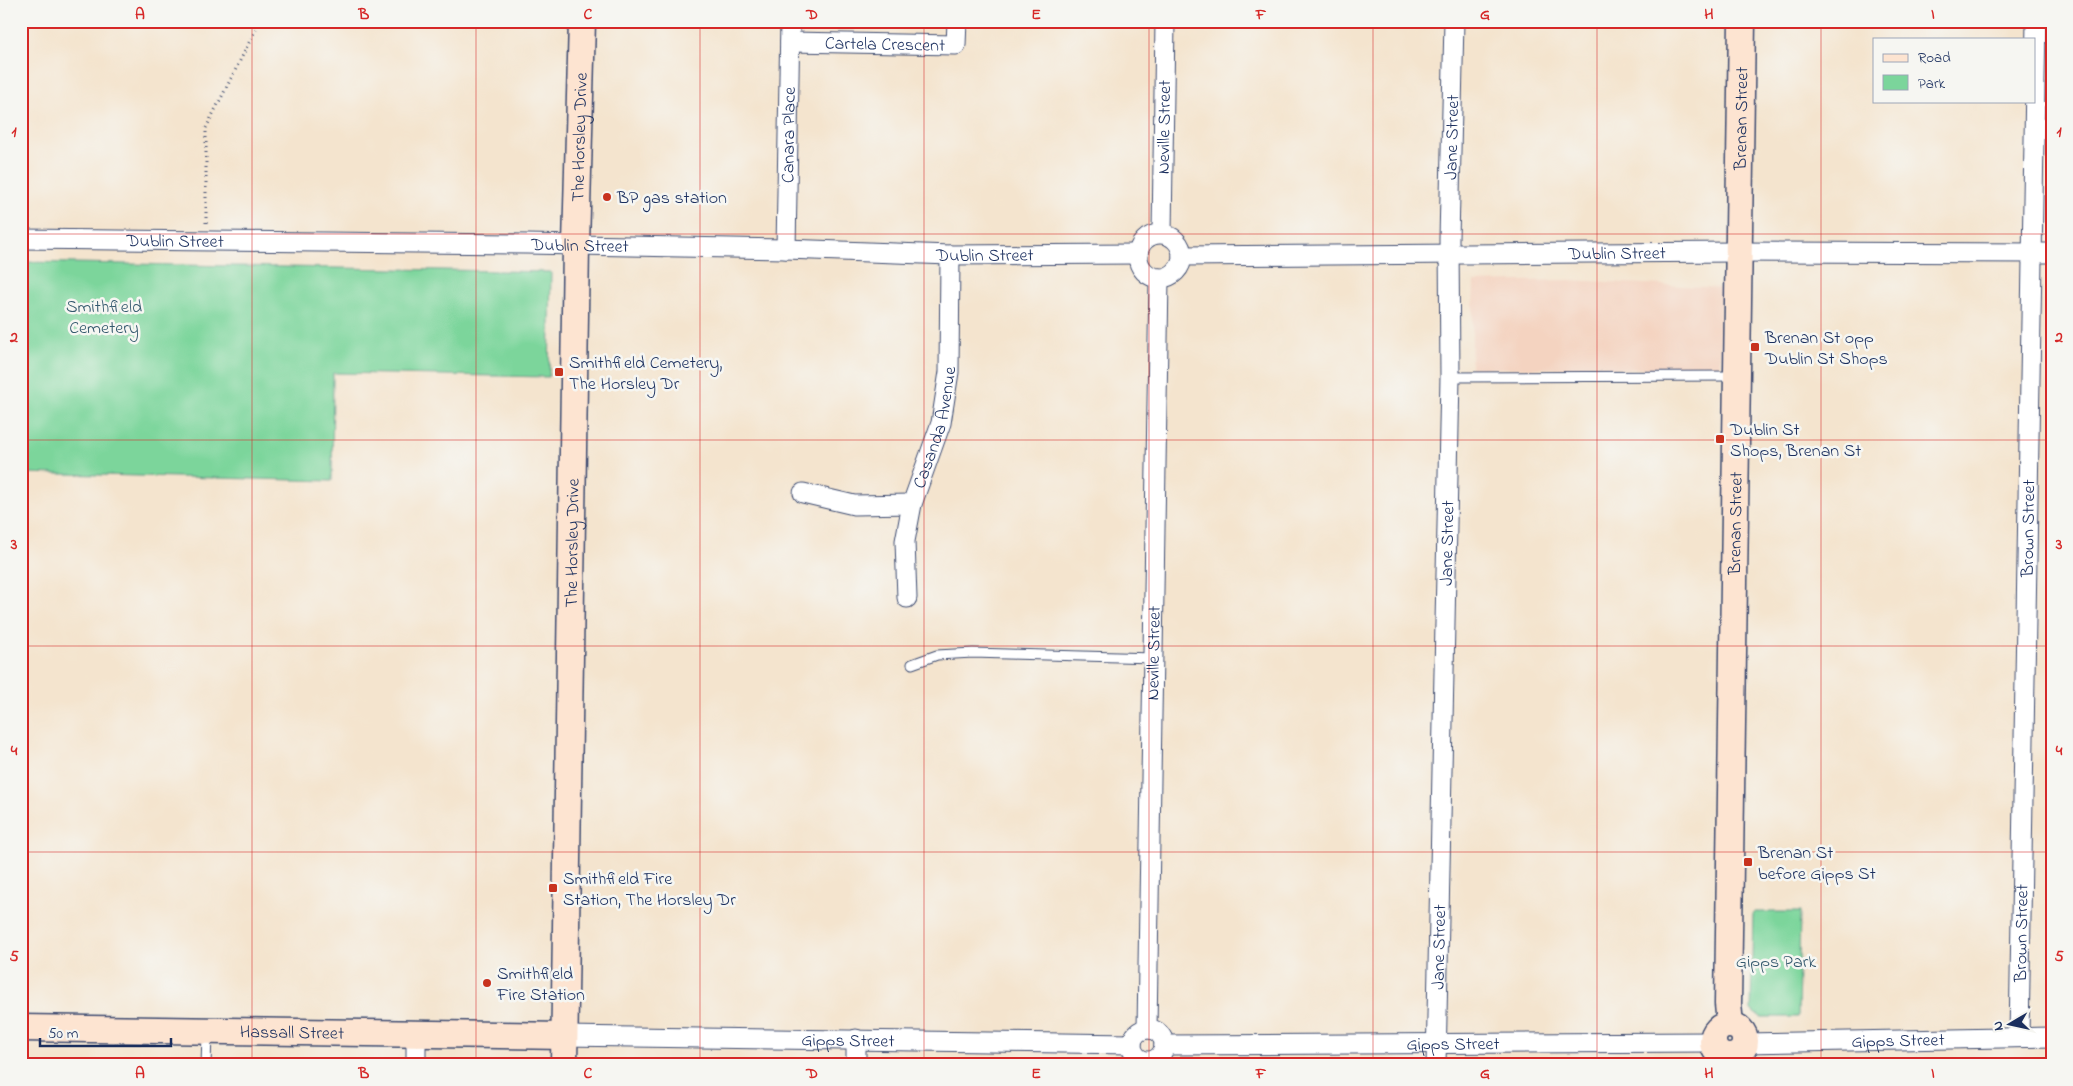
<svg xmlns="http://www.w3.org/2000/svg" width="2073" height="1086" font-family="'Indie Flower',sans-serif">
  <rect width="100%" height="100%" fill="#f6f6f2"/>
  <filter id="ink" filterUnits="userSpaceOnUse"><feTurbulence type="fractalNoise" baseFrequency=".02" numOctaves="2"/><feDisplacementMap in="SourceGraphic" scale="10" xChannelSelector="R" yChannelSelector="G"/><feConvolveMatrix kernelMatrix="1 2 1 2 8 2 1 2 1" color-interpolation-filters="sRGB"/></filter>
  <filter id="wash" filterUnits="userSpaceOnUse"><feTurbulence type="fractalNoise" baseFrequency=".0096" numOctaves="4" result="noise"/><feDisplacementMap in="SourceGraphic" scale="20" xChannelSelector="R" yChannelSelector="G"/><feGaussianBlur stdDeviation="1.12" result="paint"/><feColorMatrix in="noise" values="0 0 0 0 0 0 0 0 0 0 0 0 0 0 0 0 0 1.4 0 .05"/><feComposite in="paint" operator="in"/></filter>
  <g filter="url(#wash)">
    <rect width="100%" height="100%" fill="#f4e4ce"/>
    <path fill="#f4d3c0" d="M1569,280L1721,288L1720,369L1471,368L1474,282Z"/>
    <path fill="#7bd59b" stroke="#4b827c" d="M23,262L551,272L549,377L333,373L332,481L21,473Z
      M1753,912H1800L1798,1017H1761L1751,1010Z"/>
  </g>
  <g filter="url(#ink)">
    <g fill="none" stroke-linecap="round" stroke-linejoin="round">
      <g stroke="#3c4a6f" stroke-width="11">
        <path id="lane" d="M1450,377L1735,376
          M912,664L937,655L973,653L1154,658
          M206,1065L207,1034"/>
      </g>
      <g stroke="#3c4a6f" stroke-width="21">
        <g id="street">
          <path id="s1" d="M790,42L956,45L957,21"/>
          <path id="s2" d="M1162,233L1165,21"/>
          <circle cx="1160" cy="256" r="22"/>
          <path id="s3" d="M21,239L527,244L786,249L950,255L1138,254"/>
          <path id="s4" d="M786,249L790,21"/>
          <path id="s5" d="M1182,256L1738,252L2052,253"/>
          <path d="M803,493L854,505L912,504"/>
          <path id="s6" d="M907,598L905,541L912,504L941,423L949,372L950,255"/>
          <path id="s7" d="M1147,1029L1159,278"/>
          <circle cx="1148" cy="1045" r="16"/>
          <path id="s8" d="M564,1036L1132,1044"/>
          <path id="s9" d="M2019,1037L2036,21"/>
          <path id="s10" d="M1746,1043L2052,1037"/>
          <path id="s11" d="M1164,1045L1712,1042"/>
          <path d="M416,1065V1035"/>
          <path d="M856,1065V1039"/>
          <path id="s12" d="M1436,1065L1450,377L1449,239L1454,21"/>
        </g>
      </g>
      <g stroke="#3c4a6f" stroke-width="29">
        <g id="secondary">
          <path id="s13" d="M1730,1024L1728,1004L1742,21"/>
          <circle cx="1729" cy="1041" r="16"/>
          <path id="s14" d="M21,1028L564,1036"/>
          <path id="s15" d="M564,1065L576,245L582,21"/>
        </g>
      </g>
      <path stroke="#3c4a6f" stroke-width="3" stroke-dasharray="1 4" stroke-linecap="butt" d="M206,223V128L260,21"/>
      <use href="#lane" stroke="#fff" stroke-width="9"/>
      <use href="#street" stroke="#fff" stroke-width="19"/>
      <use href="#secondary" stroke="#fde4d1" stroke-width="26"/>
    </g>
  </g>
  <path fill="none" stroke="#d62828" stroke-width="1" stroke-opacity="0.55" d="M252,21V1065M476,21V1065M700,21V1065M924,21V1065M1149,21V1065M1373,21V1065M1597,21V1065M1821,21V1065M21,234H2052M21,440H2052M21,646H2052M21,852H2052"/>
  <g fill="#c8321e" stroke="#f6f6f2" stroke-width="2">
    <circle cx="607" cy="197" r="5"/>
    <rect x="1750" y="342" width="10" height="10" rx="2.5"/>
    <rect x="554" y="367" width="10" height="10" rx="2.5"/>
    <rect x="1715" y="434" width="10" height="10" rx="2.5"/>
    <rect x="1743" y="857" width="10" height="10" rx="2.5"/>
    <rect x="548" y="883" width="10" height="10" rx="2.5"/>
    <circle cx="487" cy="983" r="5"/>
  </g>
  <g text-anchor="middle" stroke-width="5" stroke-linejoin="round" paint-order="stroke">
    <g font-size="18" fill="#1b2f5e" stroke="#f6f6f2">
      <text dy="6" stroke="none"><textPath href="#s1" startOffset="95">Cartela Crescent</textPath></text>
      <text dy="6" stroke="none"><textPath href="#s13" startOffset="906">Brenan Street</textPath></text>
      <text dy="6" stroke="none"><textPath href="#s2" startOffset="106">Neville Street</textPath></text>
      <text dy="6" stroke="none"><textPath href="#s4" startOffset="114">Canara Place</textPath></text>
      <text dy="6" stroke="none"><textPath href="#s15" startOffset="928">The Horsley Drive</textPath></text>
      <text dy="6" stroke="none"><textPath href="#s12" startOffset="928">Jane Street</textPath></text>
      <text dy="6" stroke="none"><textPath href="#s3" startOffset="154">Dublin Street</textPath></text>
      <text dy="6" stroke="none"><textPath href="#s3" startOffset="559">Dublin Street</textPath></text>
      <text dy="6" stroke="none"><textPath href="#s5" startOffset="435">Dublin Street</textPath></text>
      <text dy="6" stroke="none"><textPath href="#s3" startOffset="964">Dublin Street</textPath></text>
      <text dy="6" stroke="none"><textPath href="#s6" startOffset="175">Casanda Avenue</textPath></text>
      <text dy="6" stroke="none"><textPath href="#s13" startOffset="501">Brenan Street</textPath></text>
      <text dy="6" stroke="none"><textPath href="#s9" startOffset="509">Brown Street</textPath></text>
      <text dy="6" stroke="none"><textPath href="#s15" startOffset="522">The Horsley Drive</textPath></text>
      <text dy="6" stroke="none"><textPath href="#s12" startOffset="522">Jane Street</textPath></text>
      <text dy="6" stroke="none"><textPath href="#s7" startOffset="376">Neville Street</textPath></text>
      <text dy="6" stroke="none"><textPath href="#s9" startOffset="104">Brown Street</textPath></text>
      <text dy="6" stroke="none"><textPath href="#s12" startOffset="118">Jane Street</textPath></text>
      <text dy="6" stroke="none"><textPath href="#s14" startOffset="271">Hassall Street</textPath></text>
      <text dy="6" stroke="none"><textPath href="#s8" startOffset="284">Gipps Street</textPath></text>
      <text dy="6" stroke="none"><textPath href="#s10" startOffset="152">Gipps Street</textPath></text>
      <text dy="6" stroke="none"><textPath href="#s11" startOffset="289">Gipps Street</textPath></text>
    </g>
    <g font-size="18" fill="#1b2f5e" stroke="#f6f6f2" text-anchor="start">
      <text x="617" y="203">BP gas station</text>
      <text x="1765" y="343">Brenan St opp<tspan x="1765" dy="21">Dublin St Shops</tspan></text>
      <text x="569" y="368">Smithfield Cemetery,<tspan x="569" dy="21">The Horsley Dr</tspan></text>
      <text x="1730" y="435">Dublin St<tspan x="1730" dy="21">Shops, Brenan St</tspan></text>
      <text x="1758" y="858">Brenan St<tspan x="1758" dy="21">before Gipps St</tspan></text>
      <text x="563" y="884">Smithfield Fire<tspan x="563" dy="21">Station, The Horsley Dr</tspan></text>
      <text x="497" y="979">Smithfield<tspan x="497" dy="21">Fire Station</tspan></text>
    </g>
    <g font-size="18" fill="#33586d" stroke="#f6f6f2">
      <text x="104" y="312">Smithfield<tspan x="104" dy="21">Cemetery</tspan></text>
      <text x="1776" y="967">Gipps Park</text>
    </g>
  </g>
  <rect width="2073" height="1086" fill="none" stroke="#f6f6f2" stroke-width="55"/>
  <rect x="1873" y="38" width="162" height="65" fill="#f6f6f2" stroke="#9ea6b7"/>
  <rect x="1883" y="54" width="25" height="8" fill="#fde4d1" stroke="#9ea6b7"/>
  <text x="1918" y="62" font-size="15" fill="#1b2f5e">Road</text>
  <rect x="1883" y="75" width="25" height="15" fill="#7bd59b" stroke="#9ea6b7"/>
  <text x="1918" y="88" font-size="15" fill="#1b2f5e">Park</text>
  <g transform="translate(2010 1024) rotate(261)" stroke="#f6f6f2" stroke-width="4" paint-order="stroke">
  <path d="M0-4L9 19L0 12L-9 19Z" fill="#1b2f5e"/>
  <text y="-8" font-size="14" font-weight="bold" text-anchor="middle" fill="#1b2f5e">N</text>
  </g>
  <path d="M40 1038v8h131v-8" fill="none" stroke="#1b2f5e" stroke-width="2.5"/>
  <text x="48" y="1038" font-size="15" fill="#1b2f5e" stroke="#f6f6f2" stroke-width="4" paint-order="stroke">50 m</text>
  <rect x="28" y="28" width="2018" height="1030" fill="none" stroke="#d62828" stroke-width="2"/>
  <g font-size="16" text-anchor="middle" font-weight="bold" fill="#d62828">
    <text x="140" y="19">A</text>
    <text x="364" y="19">B</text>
    <text x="588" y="19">C</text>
    <text x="812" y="19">D</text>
    <text x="1036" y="19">E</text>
    <text x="1261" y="19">F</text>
    <text x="1485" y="19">G</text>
    <text x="1709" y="19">H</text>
    <text x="1933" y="19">I</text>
    <text x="14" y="136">1</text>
    <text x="2059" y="136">1</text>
    <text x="14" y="342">2</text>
    <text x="2059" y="342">2</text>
    <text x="14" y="549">3</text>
    <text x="2059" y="549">3</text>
    <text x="14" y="755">4</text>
    <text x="2059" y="755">4</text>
    <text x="14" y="961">5</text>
    <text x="2059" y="961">5</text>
    <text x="140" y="1078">A</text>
    <text x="364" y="1078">B</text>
    <text x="588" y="1078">C</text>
    <text x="812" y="1078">D</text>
    <text x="1036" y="1078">E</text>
    <text x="1261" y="1078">F</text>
    <text x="1485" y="1078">G</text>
    <text x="1709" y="1078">H</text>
    <text x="1933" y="1078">I</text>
  </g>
</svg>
